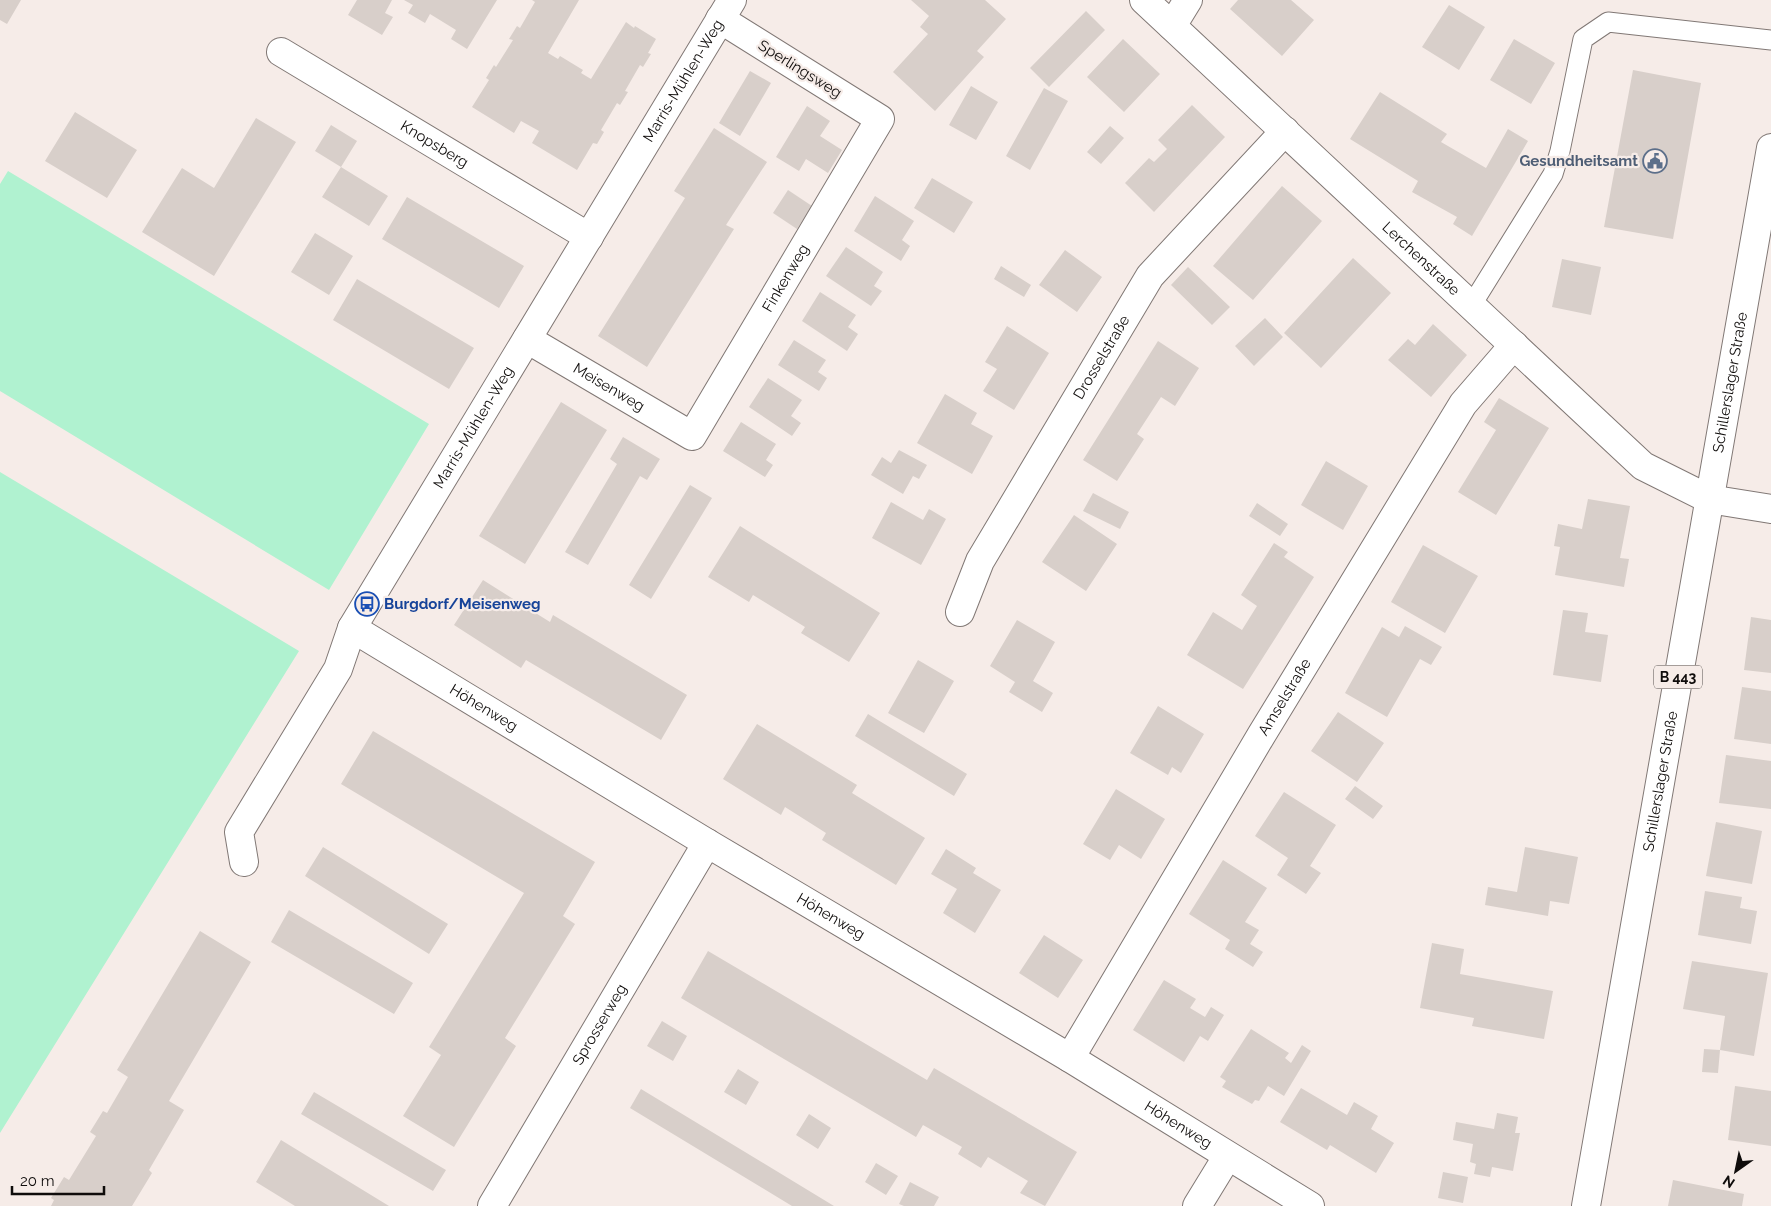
<svg xmlns="http://www.w3.org/2000/svg" width="1771" height="1206" font-family="Raleway,sans-serif">
  <rect width="100%" height="100%" fill="#f6ece8"/>
  <path fill="#b0f2d0" d="M8,171L429,424L329,590L0,391V184Z
    M0,472L299,651L0,1133Z"/>
  <path fill="#d8cfca" d="M0,0H21L7,24L0,20Z
    M357,0H392L385,13L393,17L382,35L348,15Z
    M404,0H497L467,49L451,39L456,30L430,14L425,23L408,13L413,5Z
    M532,0H579L548,53L558,59L560,56L583,70L581,73L591,79L626,22L634,28L635,26L656,39L648,53L651,54L643,67L640,65L625,91L628,92L620,105L617,103L601,130L604,132L597,144L593,143L577,170L532,143L539,131L521,121L514,133L472,107L489,80L486,78L494,65L496,67L513,40L509,39L517,26L520,28L535,2Z
    M911,0H985L1006,19L977,51L984,57L935,111L893,72L928,34L920,27L929,16Z
    M1238,0H1291L1314,20L1282,56L1230,9Z
    M1449,5L1485,27L1459,70L1422,47Z
    M1086,11L1105,30L1049,87L1030,68Z
    M1123,39L1160,74L1124,112L1087,77Z
    M1514,39L1555,63L1531,104L1490,80Z
    M1633,70L1701,83L1673,239L1604,227Z
    M750,71L771,83L740,136L719,123Z
    M971,86L998,102L976,140L949,125Z
    M1044,88L1068,101L1030,170L1006,156Z
    M1380,92L1447,134L1441,142L1486,168L1508,129L1528,141L1472,236L1453,224L1457,217L1412,192L1418,181L1350,139Z
    M1192,105L1225,137L1154,212L1125,183L1149,158L1154,162L1167,149L1158,140Z
    M807,106L830,121L820,136L842,150L828,173L806,159L799,171L776,157Z
    M75,112L137,150L107,198L45,161Z
    M256,118L296,142L214,276L142,232L182,168L214,188Z
    M331,125L357,141L341,167L315,151Z
    M1110,126L1124,138L1101,164L1087,152Z
    M714,128L767,162L726,225L734,229L647,367L598,336L685,198L674,191Z
    M341,167L388,196L369,226L322,197Z
    M932,178L973,202L954,233L914,208Z
    M1282,186L1322,221L1253,300L1213,266Z
    M788,190L812,206L797,229L773,213Z
    M875,196L914,221L902,240L910,246L901,261L854,231Z
    M407,197L524,266L499,308L382,239Z
    M315,233L353,256L329,295L291,272Z
    M846,247L883,272L874,286L882,291L871,306L826,276Z
    M1065,250L1102,277L1077,312L1039,285Z
    M1353,258L1391,293L1321,368L1284,333Z
    M1562,259L1601,267L1591,315L1552,307Z
    M1001,266L1031,285L1024,297L994,279Z
    M1188,267L1230,307L1212,325L1171,285Z
    M357,279L474,348L449,389L333,320Z
    M820,292L856,315L848,327L858,334L847,351L802,321Z
    M1265,318L1283,337L1254,366L1235,346Z
    M1433,324L1467,355L1431,397L1388,360L1408,339L1415,345Z
    M1007,326L1049,353L1014,410L983,391L997,369L985,362Z
    M794,340L826,360L818,372L827,378L819,391L778,365Z
    M1158,341L1199,368L1175,406L1161,397L1137,434L1144,439L1117,481L1083,460Z
    M768,378L802,400L791,416L801,423L792,436L749,407Z
    M945,394L977,413L971,424L993,436L972,474L917,443Z
    M1499,398L1549,428L1496,515L1458,492L1496,430L1484,422Z
    M561,402L607,430L525,564L479,536Z
    M741,422L776,444L766,460L773,465L765,477L723,451Z
    M623,437L660,459L647,480L640,476L588,565L565,552L617,464L610,459Z
    M899,450L927,465L919,479L913,476L903,494L871,475L882,457L891,463Z
    M1326,461L1368,486L1343,530L1301,505Z
    M690,485L712,498L651,599L629,585Z
    M1093,493L1129,512L1120,529L1083,511Z
    M1588,499L1630,506L1620,558L1629,559L1624,587L1555,575L1560,547L1554,546L1558,524L1582,529Z
    M891,502L923,520L929,509L946,519L921,565L872,538Z
    M1257,503L1288,524L1280,536L1249,516Z
    M1074,515L1117,544L1086,591L1042,562Z
    M740,526L880,613L849,662L801,633L805,627L753,595L749,602L708,577Z
    M1274,543L1288,552L1284,557L1314,577L1243,689L1187,655L1213,612L1242,630L1257,606L1241,595Z
    M1423,545L1478,576L1445,633L1391,602Z
    M483,580L550,622L553,615L687,695L661,740L526,660L521,668L454,625Z
    M1563,610L1588,613L1585,632L1608,635L1601,682L1553,675Z
    M1751,617L1771,620V673L1744,670Z
    M1017,620L1055,642L1033,681L1053,693L1042,712L1009,692L1015,682L990,666Z
    M1405,626L1442,647L1431,665L1420,659L1387,717L1345,693L1382,627L1399,637Z
    M918,660L954,681L924,733L888,713Z
    M1742,687L1771,691V744L1734,739Z
    M1158,706L1204,734L1181,773L1172,767L1168,775L1130,753Z
    M1338,712L1384,743L1357,782L1311,751Z
    M868,714L967,774L954,796L855,736Z
    M757,724L857,785L852,793L925,838L896,885L822,840L826,833L785,807L781,815L723,779Z
    M373,731L595,862L563,916L575,924L505,1038L516,1046L454,1147L403,1116L441,1055L429,1047L524,893L341,784Z
    M1726,755L1771,761V809L1719,803Z
    M1355,786L1383,806L1373,819L1345,799Z
    M1116,789L1165,819L1141,859L1119,845L1110,860L1083,844Z
    M1284,792L1336,825L1310,866L1321,873L1306,894L1277,875L1288,858L1255,836Z
    M1716,822L1762,831L1752,884L1706,876Z
    M323,847L448,924L429,954L305,876Z
    M1525,847L1578,857L1569,904L1550,901L1548,916L1485,905L1488,887L1517,892Z
    M946,849L976,868L973,873L1001,890L975,933L943,913L957,889L931,874Z
    M1223,860L1267,888L1245,922L1259,930L1250,944L1263,952L1253,967L1225,949L1230,940L1189,914Z
    M1705,891L1742,897L1740,908L1757,911L1751,944L1698,935Z
    M289,910L413,983L394,1014L271,942Z
    M200,931L251,962L169,1101L184,1110L149,1170L152,1173L132,1206H51L54,1200L51,1198L64,1177L69,1180L96,1136L90,1132L103,1111L107,1113L128,1077L117,1070Z
    M1044,935L1083,960L1058,998L1019,973Z
    M1432,943L1464,949L1460,974L1553,991L1544,1039L1472,1026L1474,1018L1420,1008Z
    M708,951L927,1080L934,1068L1077,1152L1045,1206L1020,1193L1028,1181L988,1157L981,1168L958,1154L962,1147L923,1125L916,1137L681,998Z
    M1692,961L1768,973L1754,1056L1720,1050L1725,1016L1683,1009Z
    M1164,980L1196,999L1190,1008L1205,1017L1211,1007L1224,1015L1208,1041L1200,1036L1184,1062L1133,1030Z
    M662,1021L687,1036L673,1061L647,1046Z
    M1251,1029L1289,1053L1285,1058L1291,1063L1302,1045L1311,1051L1284,1096L1268,1086L1259,1101L1255,1100L1252,1104L1222,1087L1226,1081L1220,1077Z
    M1704,1049L1720,1050L1718,1073L1702,1072Z
    M738,1069L759,1082L746,1105L724,1092Z
    M1735,1086L1771,1091V1146L1728,1140Z
    M1301,1088L1347,1115L1354,1102L1378,1116L1371,1129L1394,1143L1376,1173L1330,1145L1327,1150L1280,1122Z
    M641,1089L834,1206H792L630,1108Z
    M314,1092L446,1170L433,1191L301,1114Z
    M1497,1113L1518,1117L1515,1133H1520L1513,1171L1492,1167L1490,1177L1474,1174L1476,1164L1470,1162L1473,1144L1453,1140L1456,1122L1494,1129Z
    M809,1114L831,1128L818,1149L796,1135Z
    M281,1140L389,1206H295L256,1182Z
    M876,1163L898,1176L886,1195L865,1182Z
    M1443,1172L1468,1177L1463,1203L1438,1198Z
    M1673,1180L1744,1194L1742,1206H1668Z
    M910,1182L939,1197L934,1206H904L899,1204Z"/>
  <g fill="none" stroke-linecap="round" stroke-linejoin="round">
    <g stroke="#817875" stroke-width="21">
      <path id="service" d="M1471,306L1553,174L1560,151L1583,39L1608,22L1771,40"/>
    </g>
    <g stroke="#817875" stroke-width="30">
      <g id="minor">
        <path id="s1" d="M1144,0L1643,466L1709,499L1771,509"/>
        <path d="M1172,26L1188,0"/>
        <path id="s2" d="M281,52L589,237"/>
        <path id="s3" d="M527,339L692,436L880,119L720,19"/>
        <path id="s4" d="M960,612L980,561L1150,276L1285,131"/>
        <path id="s5" d="M352,628L707,843L1070,1058L1310,1206"/>
        <path id="s6" d="M244,862L239,832L338,669L352,628L732,0"/>
        <path id="s7" d="M1070,1058L1262,734L1463,404L1514,345"/>
        <path id="s8" d="M492,1206L707,843"/>
        <path d="M1197,1206L1227,1157"/>
      </g>
    </g>
    <g stroke="#817875" stroke-width="30">
      <g id="primary">
        <path id="s9" d="M1586,1206L1771,148"/>
      </g>
    </g>
    <use href="#service" stroke="#fff" stroke-width="19"/>
    <use href="#minor" stroke="#fff" stroke-width="28"/>
    <use href="#primary" stroke="#fff" stroke-width="28"/>
  </g>
  <defs>
    <g id="civic-ring" transform="scale(1.25)"><circle r="9.5" fill="#f6ece8" stroke="#5c6f8a" stroke-width="1.5"/><path d="M-.6-6.5H3V-4.5H.6V-3L4-1V1h2V6H-6V1h2V-1L-.6-3ZM-1.2 2.5V6h2.4V2.5Z" fill="#5c6f8a"/></g>
    <g id="bus-ring" transform="scale(1.25)"><circle r="9.5" fill="#f6ece8" stroke="#1a4fb4" stroke-width="1.5"/><path d="M-5-6H5V4H4V6H2V4H-2V6H-4V4H-5ZM-3.5-4V0h7V-4ZM-3.5 1.2v1.5H-2V1.2ZM2 1.2v1.5H3.5V1.2Z" fill="#1a4fb4"/></g>
  </defs>
  <g fill-rule="evenodd">
    <use href="#civic-ring" x="1655" y="161"/>
    <use href="#bus-ring" x="367" y="604"/>
  </g>
  <g text-anchor="middle" stroke-width="4.5" stroke-linejoin="round" paint-order="stroke">
    <rect fill="#f6ece8" stroke="#544f4d" stroke-width="1" x="1654" y="665.5" width="48" height="23" rx="4"/>
    <g font-size="14" font-weight="bold" fill="#0f0c0b">
      <text x="1678" y="682">B 443</text>
    </g>
    <g font-size="15" fill="#0f0c0b" stroke="#f6ece8">
      <text transform="translate(800 69) rotate(32)" y="5">Sperlingsweg</text>
      <text dy="5" stroke="none"><textPath href="#s6" startOffset="904">Marris-Mühlen-Weg</textPath></text>
      <text dy="5" stroke="none"><textPath href="#s2" startOffset="179">Knopsberg</textPath></text>
      <text dy="5" stroke="none"><textPath href="#s1" startOffset="379">Lerchenstraße</textPath></text>
      <text dy="5" stroke="none"><textPath href="#s3" startOffset="375">Finkenweg</textPath></text>
      <text dy="5" stroke="none"><textPath href="#s4" startOffset="292">Drosselstraße</textPath></text>
      <text dy="5" stroke="none"><textPath href="#s9" startOffset="836">Schillerslager Straße</textPath></text>
      <text dy="5" stroke="none"><textPath href="#s3" startOffset="95">Meisenweg</textPath></text>
      <text dy="5" stroke="none"><textPath href="#s6" startOffset="499">Marris-Mühlen-Weg</textPath></text>
      <text dy="5" stroke="none"><textPath href="#s7" startOffset="420">Amselstraße</textPath></text>
      <text dy="5" stroke="none"><textPath href="#s5" startOffset="154">Höhenweg</textPath></text>
      <text dy="5" stroke="none"><textPath href="#s9" startOffset="431">Schillerslager Straße</textPath></text>
      <text dy="5" stroke="none"><textPath href="#s5" startOffset="559">Höhenweg</textPath></text>
      <text dy="5" stroke="none"><textPath href="#s8" startOffset="211">Sprosserweg</textPath></text>
      <text dy="5" stroke="none"><textPath href="#s5" startOffset="964">Höhenweg</textPath></text>
    </g>
    <g font-size="15" font-weight="bold" fill="#4e5e75" stroke="#f6ece8" text-anchor="end">
      <text x="1638" y="166">Gesundheitsamt</text>
    </g>
    <g font-size="15" font-weight="bold" fill="#164399" stroke="#f6ece8" text-anchor="start">
      <text x="384" y="609">Burgdorf/Meisenweg</text>
    </g>
  </g>
  <g transform="translate(1736 1171) rotate(213)" stroke="#f6ece8" stroke-width="4" paint-order="stroke">
  <path d="M0-4L9 19L0 12L-9 19Z" fill="#0f0c0b"/>
  <text y="-8" font-size="14" font-weight="bold" text-anchor="middle" fill="#0f0c0b">N</text>
  </g>
  <path d="M12 1186v8h92v-8" fill="none" stroke="#0f0c0b" stroke-width="2.5"/>
  <text x="20" y="1186" font-size="15" fill="#0f0c0b" stroke="#f6ece8" stroke-width="4" paint-order="stroke">20 m</text>
</svg>
